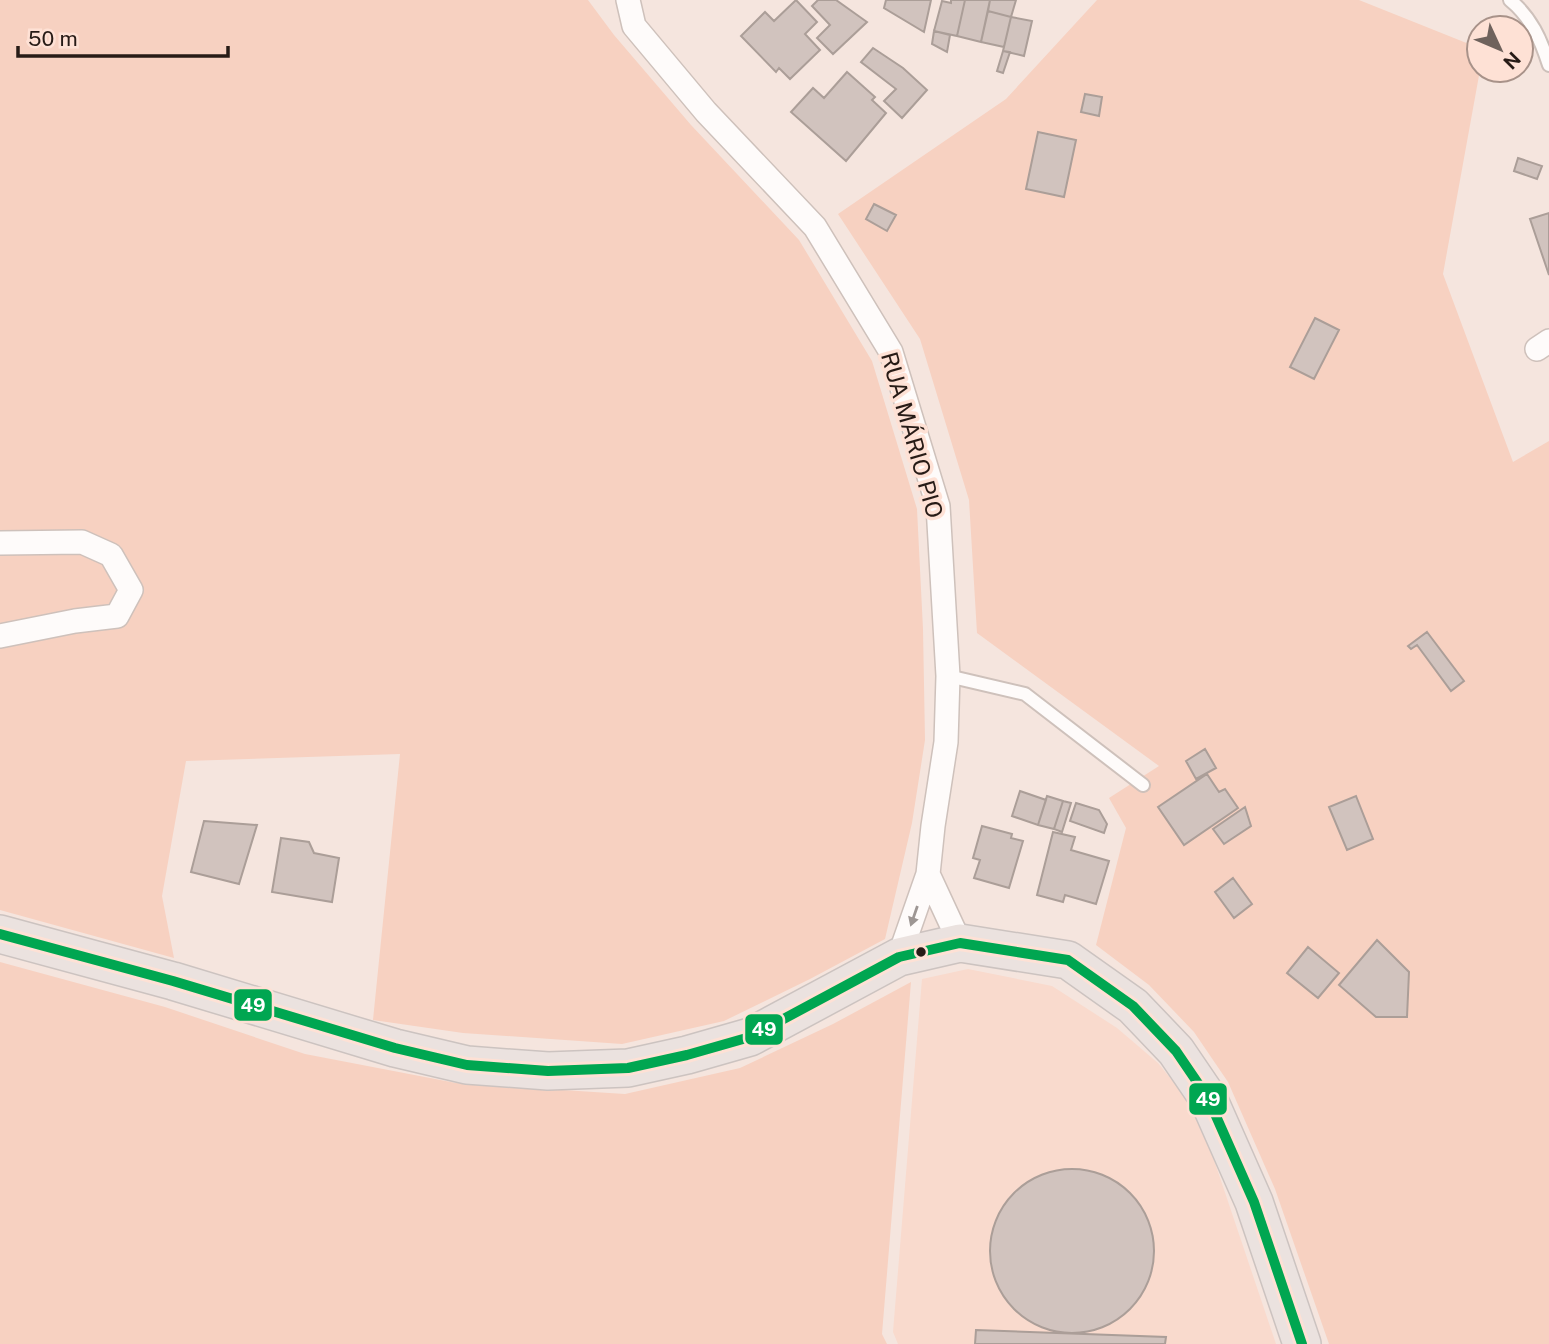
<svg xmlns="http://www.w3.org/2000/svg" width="1549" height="1344" font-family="'Public Sans',sans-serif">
  <rect width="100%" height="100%" fill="#f5e5de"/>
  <path fill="#f9dacd" d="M968,969L1052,986L1117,1028L1158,1063L1193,1106L1212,1154L1276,1344H898L893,1332L922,979Z"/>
  <path fill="#f7d1c1" d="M0,0H588L614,35L691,125L799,240L872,361L917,509L923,629L925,740L912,823L885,939L810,979L724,1021L622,1044L463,1033L373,1020L400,754L186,761L162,896L174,958L0,910Z
    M1097,0H1359L1479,48L1480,70L1443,274L1513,462L1549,441V1344H1329L1275,1189L1228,1082L1194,1032L1149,985L1096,945L1126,828L1109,798L1159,766L977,633L969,500L920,339L838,214L1006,99Z
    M0,962L165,1007L305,1054L456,1083L625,1094L740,1068L833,1024L911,982L882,1334L887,1344H0Z"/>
  <path fill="#d1c3be" stroke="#ab9e98" stroke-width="2" d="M796,0L817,22L805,34L820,50L790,79L779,68L776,72L741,36L765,12L774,21Z
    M818,0H836L867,22L833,54L817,38L830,25L812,6Z
    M886,0H931L924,32L884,8Z
    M951,0H965L957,36L934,31L942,1L951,3Z
    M965,0H990L981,42L957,36Z
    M990,0H1016L1011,17L988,11Z
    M988,11L1011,17L1004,47L981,42Z
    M1011,17L1032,21L1024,56L1003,51Z
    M934,31L950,35L947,52L932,44Z
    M873,48L903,68L927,90L902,118L884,101L896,89L861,62Z
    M1003,51L1010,52L1003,73L997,71Z
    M847,72L875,97L872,100L886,113L846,161L791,112L813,88L824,98Z
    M1085,94L1102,97L1099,116L1081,112Z
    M1038,132L1076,140L1064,197L1026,189Z
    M1518,158L1542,166L1537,179L1514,171Z
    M874,204L896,215L887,231L866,219Z
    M1549,213V275L1530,219Z
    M1315,318L1339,330L1314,379L1290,367Z
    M1427,632L1464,681L1451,691L1417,645L1411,649L1408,646Z
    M1205,749L1216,768L1196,779L1186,761Z
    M1207,774L1219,792L1225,789L1238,808L1184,845L1158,807Z
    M1020,791L1046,800L1038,825L1012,816Z
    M1047,796L1063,801L1054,829L1038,825Z
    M1356,796L1373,839L1347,850L1329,807Z
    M1063,801L1071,803L1062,832L1054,829Z
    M1076,803L1099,810L1107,824L1104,833L1070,821Z
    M1245,807L1251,826L1224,844L1213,829Z
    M204,821L257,825L239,884L191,872Z
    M982,826L1012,834L1011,838L1023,841L1009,888L974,878L980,860L973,858Z
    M1053,832L1075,837L1071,850L1109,861L1096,904L1065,895L1063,902L1037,895Z
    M281,838L309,842L314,853L339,858L332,902L272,892Z
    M1233,878L1252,904L1234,918L1215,892Z
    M1377,940L1409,972L1407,1017H1376L1339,985Z
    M1308,947L1339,973L1318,998L1287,973Z
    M990 1251a82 82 0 1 1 164 0a82 82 0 1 1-164 0Z
    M976,1330L1166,1337L1165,1344H975Z"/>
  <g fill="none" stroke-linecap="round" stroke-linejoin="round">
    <g stroke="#cec1bb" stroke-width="16">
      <path id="service" d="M1510,0C1531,17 1541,40 1549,65
        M948,676L1025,694L1143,785"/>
    </g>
    <g stroke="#cec1bb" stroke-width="26">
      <path id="minor" d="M628,0L634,26L706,112L815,227L891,352L938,506L948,676L946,742L933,826L928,874L899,957
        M1537,349L1549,341
        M0,543L82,542L111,555L131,590L117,616L75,621L0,636
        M928,874L960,943"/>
    </g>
    <g stroke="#ccc3c0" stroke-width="40">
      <path id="primary" d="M0,934L173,981L395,1048L467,1065L548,1071L628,1068L687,1055L750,1037L899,957L960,943L1068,960L1133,1006L1176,1051L1208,1098L1254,1202L1302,1344"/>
    </g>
    <use href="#service" stroke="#fefbfa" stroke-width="12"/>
    <use href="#minor" stroke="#fefbfa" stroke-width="23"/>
    <use href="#primary" stroke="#ebe2df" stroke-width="37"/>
    <g stroke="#fee1d5" stroke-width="16">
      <path id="bus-1" d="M0,934L173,981L395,1048L467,1065L548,1071L628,1068L687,1055L750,1037L899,957L960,943L1068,960L1133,1006L1176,1051L1208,1098L1254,1202L1302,1344"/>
    </g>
    <use href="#bus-1" stroke="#00a651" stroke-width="10"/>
  </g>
  <defs><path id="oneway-solid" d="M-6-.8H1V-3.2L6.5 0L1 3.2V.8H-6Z" transform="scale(1.75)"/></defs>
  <use fill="#9d9693" href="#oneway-solid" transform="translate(914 916) rotate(109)"/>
  <circle fill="#271b16" stroke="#fee1d5" stroke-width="2.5" cx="921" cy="952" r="6"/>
  <g text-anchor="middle" stroke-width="7" stroke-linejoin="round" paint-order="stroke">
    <g font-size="23" fill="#271b16" stroke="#fee1d5">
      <text transform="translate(912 435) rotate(74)" y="8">RUA MÁRIO PIO</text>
    </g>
  </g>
  <g stroke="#fee1d5" stroke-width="2.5">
    <rect x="233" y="988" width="40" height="34" rx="7" fill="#00a651"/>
    <rect x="744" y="1013" width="40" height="33" rx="7" fill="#00a651"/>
    <rect x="1188" y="1082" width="40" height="34" rx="7" fill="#00a651"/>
  </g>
  <g font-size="19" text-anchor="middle" font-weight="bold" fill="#fff">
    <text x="253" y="1012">49</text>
    <text x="764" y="1036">49</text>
    <text x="1208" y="1106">49</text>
  </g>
  <g transform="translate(1500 49) rotate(134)"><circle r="33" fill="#fee1d5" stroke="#a89289" stroke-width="2"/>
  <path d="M0-5L12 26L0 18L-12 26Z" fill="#6f625c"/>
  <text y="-10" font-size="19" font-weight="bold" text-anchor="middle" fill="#271b16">N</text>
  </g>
  <path d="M18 46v10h210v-10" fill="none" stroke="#271b16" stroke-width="3.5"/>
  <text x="28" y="46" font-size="21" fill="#271b16" stroke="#fee1d5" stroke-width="5" paint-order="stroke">50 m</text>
</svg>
